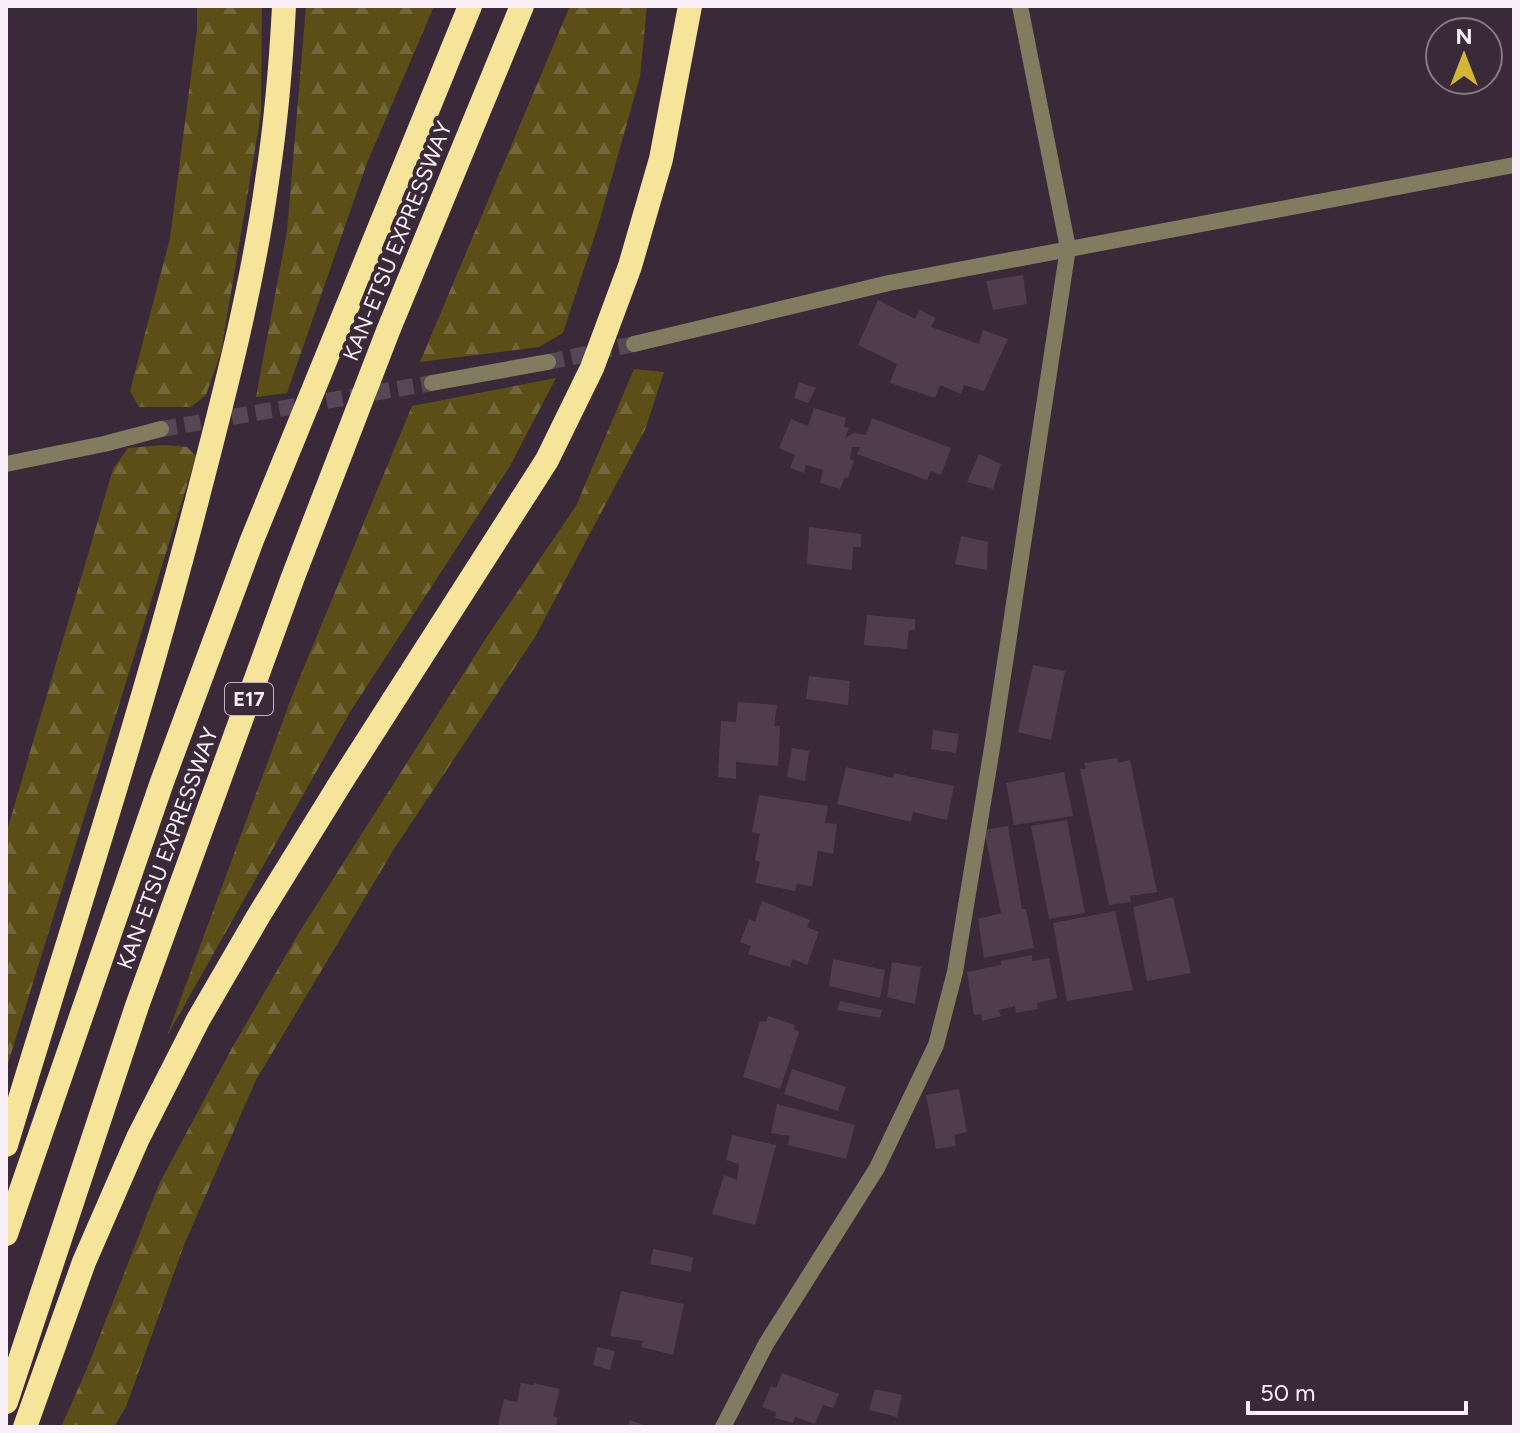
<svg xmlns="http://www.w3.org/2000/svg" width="1520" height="1433" font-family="Figtree,sans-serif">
  <defs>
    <pattern id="forest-firs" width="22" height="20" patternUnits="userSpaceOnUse" patternTransform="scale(2)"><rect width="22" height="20" fill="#5b4e17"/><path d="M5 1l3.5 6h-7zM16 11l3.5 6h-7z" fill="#73683a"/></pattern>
  </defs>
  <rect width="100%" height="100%" fill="#3a2939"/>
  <path fill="url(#forest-firs)" d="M197,6H262L261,114L221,352L206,395L191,407H139L130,391L170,238L197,29Z
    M306,6H434L367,163L287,393L256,397L287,231Z
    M570,6H647L640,77L598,226L563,333L539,347L420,362Z
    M634,369L664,372L645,430L535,637L394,849L256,1080L184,1245L126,1407L114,1427H61L86,1371L159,1184L232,1048L300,931L488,635L576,506Z
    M556,378L510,466L350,712L167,1036L292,696L412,406Z
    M164,445L187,447L196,456L6,1070V834L113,469L128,448Z"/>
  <path fill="#4f3d4e" d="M1023,275L1027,304L993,310L986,281Z
    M878,300L915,319L920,310L936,318L931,327L979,344L983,330L1008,339L984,391L964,385L961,394L940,385L935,398L890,383L897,364L858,345Z
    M799,382L816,388L808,403L794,398Z
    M814,408L846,418L844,427L849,428L845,438L854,433L866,435L872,418L951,448L941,475L931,471L927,480L857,454L860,447H852L850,459L854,461L848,478L845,477L840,489L820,483L823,470L806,465L804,473L790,468L795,455L779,448L791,419L808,426Z
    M979,454L1001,464L993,489L967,482Z
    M809,527L861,534V547H853L852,570L807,564Z
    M961,536L988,542L987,570L955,564Z
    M867,615L915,619V630H909L907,649L864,645Z
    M1033,665L1065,671L1051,740L1018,732Z
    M809,676L850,681L848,705L806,699Z
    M738,702L777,705L774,726H780L778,766L736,762V779L718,777L721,721L736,722Z
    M933,730L959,734L956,753L931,749Z
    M792,748L809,751L805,781L787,777Z
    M1117,758L1118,763L1130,760L1157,892L1130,896L1131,902L1109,905L1080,769H1086L1084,763Z
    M846,767L893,778L894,773L954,786L947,820L913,812L911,822L837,804Z
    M1064,772L1073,816L1014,825L1006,783Z
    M759,795L828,806L825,823L837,824L833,854L818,851L812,886L797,884L795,891L755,883L760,862L755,860L760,834L752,832Z
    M1067,820L1085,913L1049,919L1031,826Z
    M1008,826L1022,909H1026L1034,948L984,958L978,919L1001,913L984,830Z
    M1173,897L1191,973L1147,981L1133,907Z
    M762,901L810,920L807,927L819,932L807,965L793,959L790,967L748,954L751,946L740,942L749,919L755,922Z
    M1115,911L1133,990L1067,1001L1053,923Z
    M1032,955V961L1049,958L1057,998L1037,1003L1038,1009L1016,1013L1015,1006L999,1010L1001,1016L982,1021L981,1014L974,1015L967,972L1001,965V961Z
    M833,959L885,970L880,998L829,986Z
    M892,962L921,967L915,1004L887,997Z
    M840,1001L882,1010L880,1018L837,1010Z
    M768,1016L795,1025L794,1029L799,1032L780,1089L743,1077L760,1021L766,1022Z
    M792,1069L846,1087L838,1111L784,1094Z
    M959,1089L967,1132L954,1135L956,1146L936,1149L926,1095Z
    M777,1104L855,1125L846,1159L788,1145L790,1136L771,1133Z
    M732,1135L776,1145L755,1225L712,1214L724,1175L737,1180L739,1164L726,1160Z
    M653,1249L693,1257L691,1272L650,1264Z
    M621,1291L684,1304L673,1355L641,1347L643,1341L610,1336Z
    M597,1347L615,1351L610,1370L593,1365Z
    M782,1373L839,1394L833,1408L823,1405L815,1424L795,1417L793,1423L775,1418L776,1412L762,1407L771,1386L776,1388Z
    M521,1383L533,1385L534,1383L560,1389L553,1416L558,1418L555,1427L498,1425L504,1399L517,1402Z
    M875,1389L902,1395L897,1417L869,1410Z
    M630,1420L647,1426V1427H628Z"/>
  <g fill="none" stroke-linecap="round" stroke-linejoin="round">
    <path stroke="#574756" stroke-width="16" stroke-dasharray="16 8" stroke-linecap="butt" d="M548,362L634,344
      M161,429L432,383"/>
    <path stroke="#837b5f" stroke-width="16" d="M634,344L889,283L1514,165
      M432,383L548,362
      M6,464L104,444L161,429
      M723,1427L766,1344L877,1168L936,1045L955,972L992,748L1068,248L1020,6"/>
    <path stroke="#f7e49b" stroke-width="24" d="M6,1145C71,930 141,717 197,500C224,395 252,289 267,181C276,123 281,65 284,6
      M6,1234L162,782L252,540L470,6
      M6,1402L137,1006L293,577L388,331L522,6
      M25,1427L84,1262L138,1138L198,1020L259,915L343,779L547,460L592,368L630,266L661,159L690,6"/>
  </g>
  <g text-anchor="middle" stroke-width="8" stroke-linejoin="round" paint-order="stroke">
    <rect fill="#3a2939" stroke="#c1b4c0" stroke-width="2" x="225" y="683" width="48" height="32" rx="6"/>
    <g font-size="20" font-weight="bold" fill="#fbf0fa">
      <text x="249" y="706">E17</text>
    </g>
    <g font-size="22" fill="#fbf0fa" stroke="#3a2939">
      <text transform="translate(397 241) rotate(-68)" y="8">KAN-ETSU EXPRESSWAY</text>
      <text transform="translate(167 848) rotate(-70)" y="8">KAN-ETSU EXPRESSWAY</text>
    </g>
  </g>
  <rect width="1520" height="1433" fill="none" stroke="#fbf0fa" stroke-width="16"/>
  <g transform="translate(1464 56)"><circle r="38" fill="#3a2939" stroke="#877986" stroke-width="2"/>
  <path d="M0-6L14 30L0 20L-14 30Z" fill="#d4b635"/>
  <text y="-12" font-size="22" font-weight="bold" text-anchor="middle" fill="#fbf0fa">N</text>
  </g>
  <path d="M1248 1401v12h218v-12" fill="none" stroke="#fbf0fa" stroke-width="4"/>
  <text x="1260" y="1401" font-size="24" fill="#fbf0fa" stroke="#3a2939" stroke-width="6" paint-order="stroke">50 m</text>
</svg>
